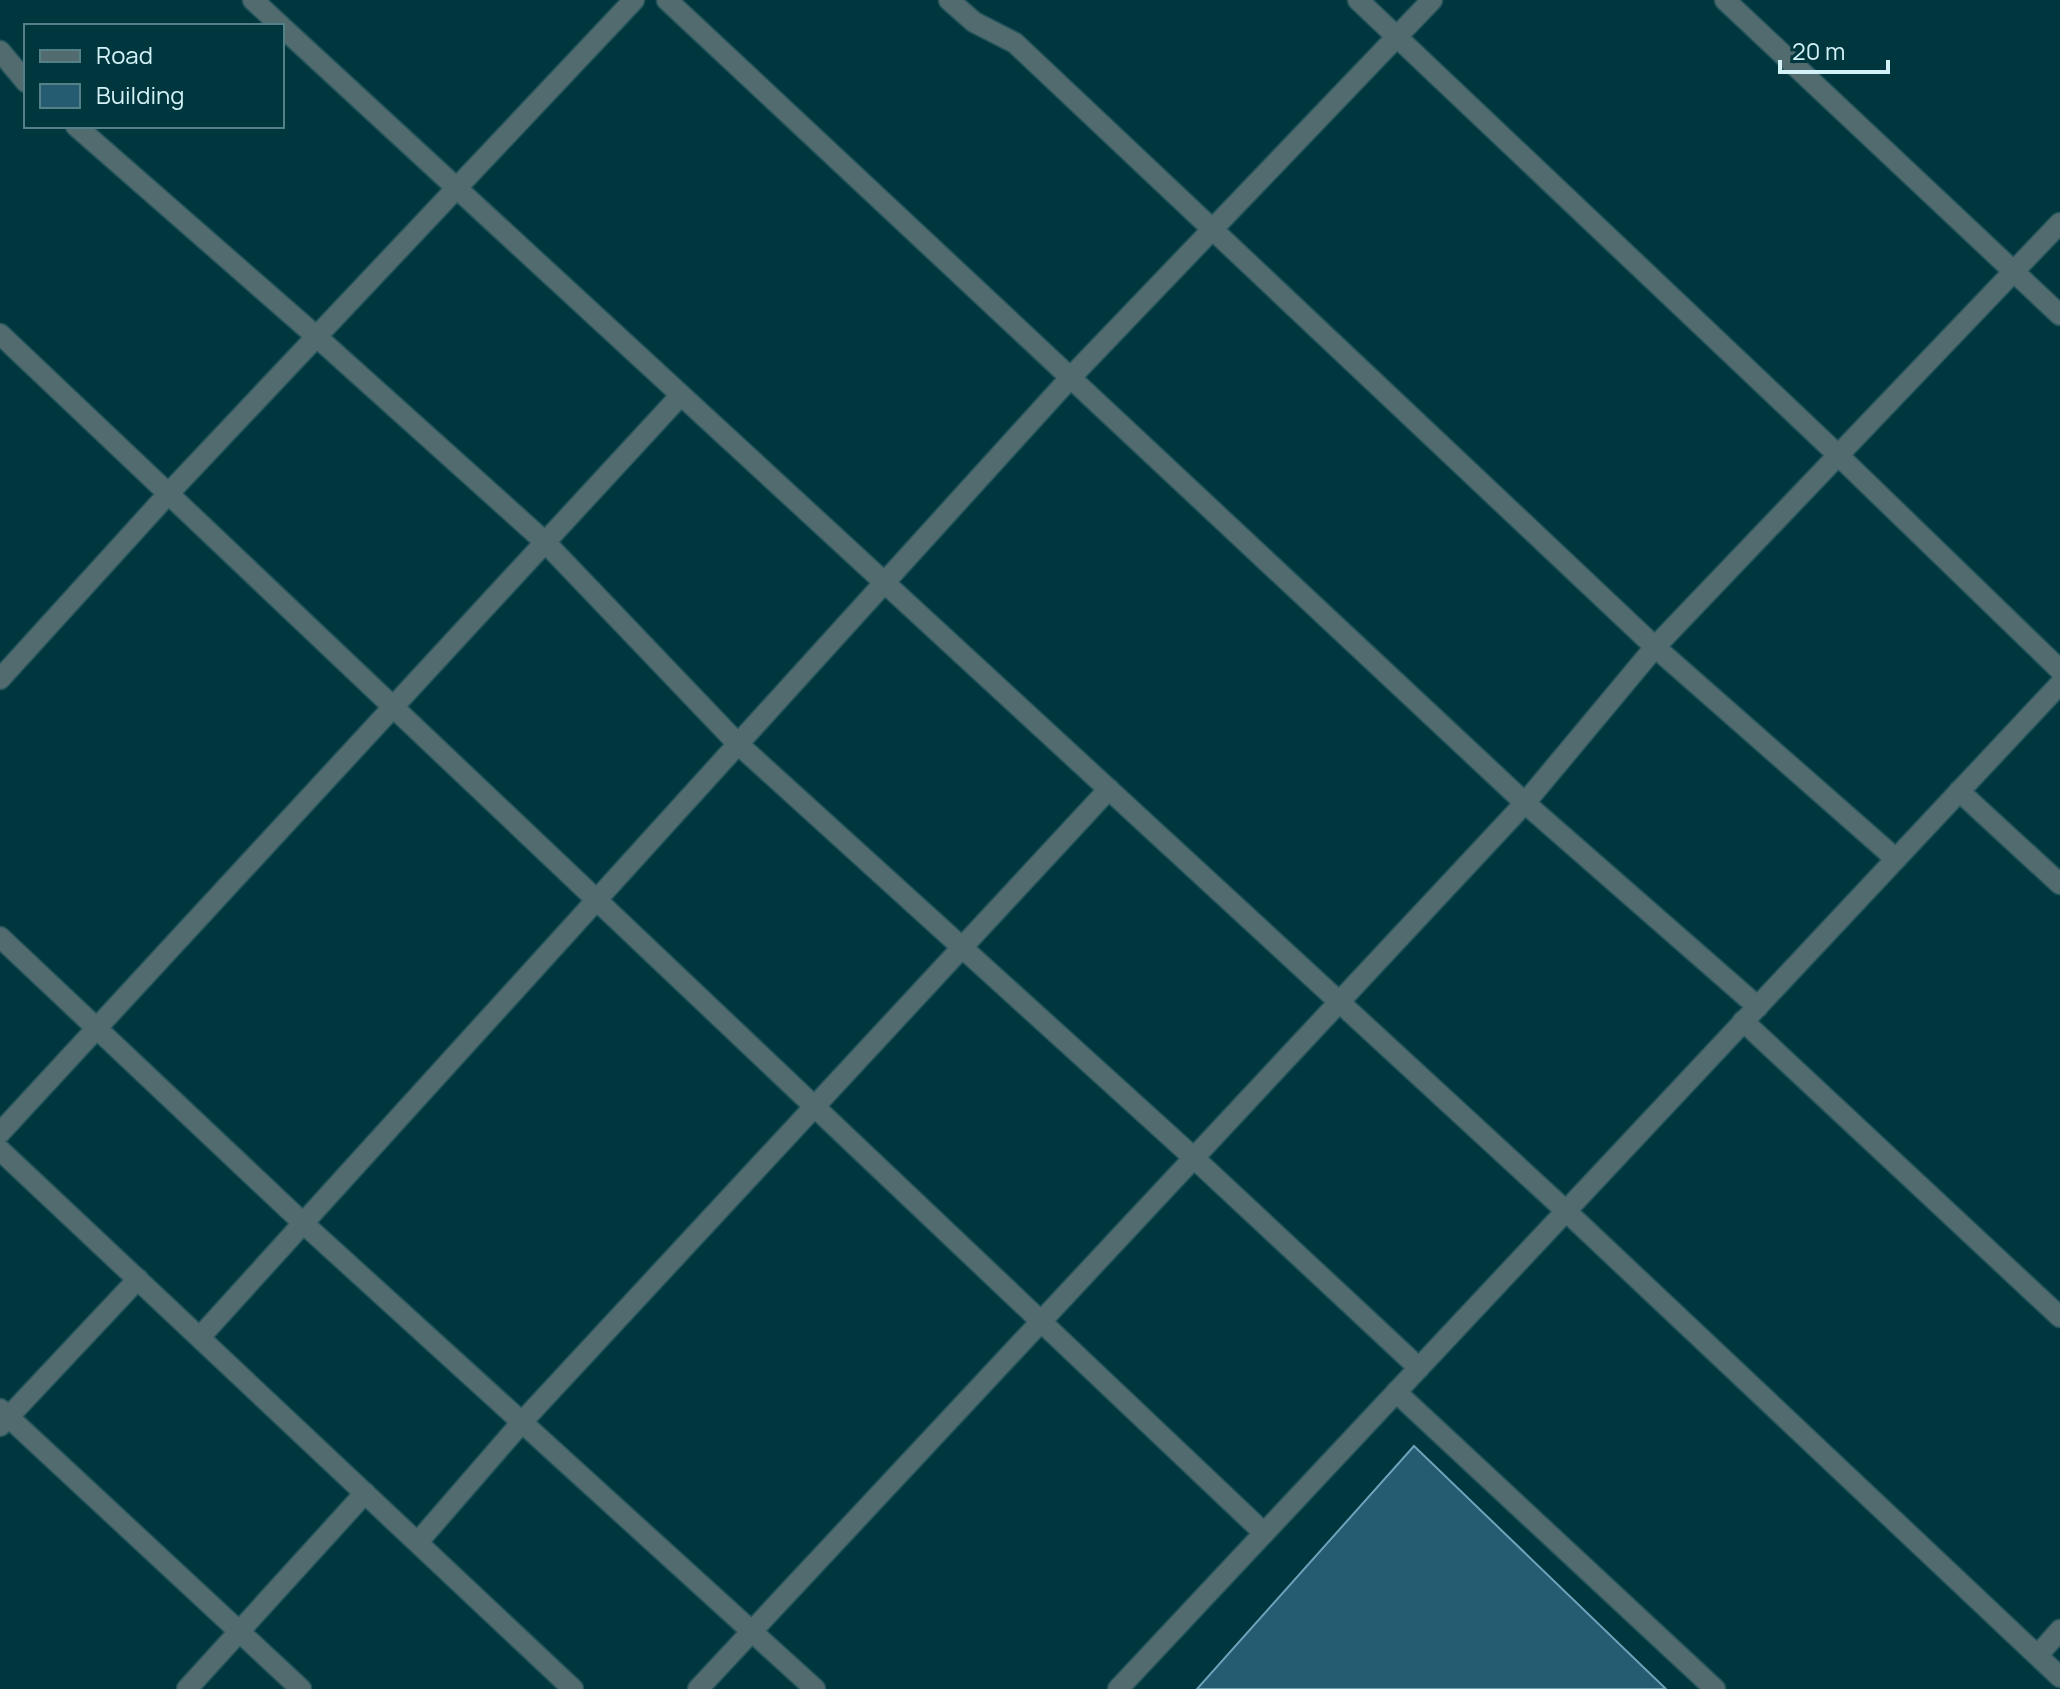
<svg xmlns="http://www.w3.org/2000/svg" width="2060" height="1689" font-family="Manrope,sans-serif">
  <rect width="100%" height="100%" fill="#00363d"/>
  <path fill="#265c72" stroke="#6da3bb" stroke-width="2" d="M1414,1446L1666,1689H1197Z"/>
  <g fill="none" stroke-linecap="round" stroke-linejoin="round">
    <g stroke="#22545b" stroke-width="23">
      <path id="minor" d="M253,0L281,26
        M667,0L1525,803L1758,1007
        M949,0L974,22L1015,43L1655,647L1896,859
        M1358,0L1837,454L2060,670
        M1725,0L2060,315
        M282,27L1566,1211L2060,1677
        M0,51L26,82
        M76,126L317,337L545,542L738,744L1194,1158L1419,1368
        M0,334L1264,1533
        M0,679L169,493L634,0
        M1959,791L2060,884
        M0,937L303,1223L815,1689
        M1743,1021L2060,1317
        M0,1133L681,395
        M200,1337L1071,377L1432,0
        M1396,1392L1715,1689
        M0,1409L301,1689
        M0,1426L138,1279
        M418,1542L522,1422L1109,789
        M2038,1655L2060,1630
        M187,1689L365,1493
        M698,1689L1525,803L1655,647L2060,223"/>
    </g>
    <g stroke="#22545b" stroke-width="23">
      <path id="tertiary" d="M0,1150L573,1689
        M1118,1689L2060,684"/>
    </g>
    <use href="#minor" stroke="#526b6f" stroke-width="20"/>
    <use href="#tertiary" stroke="#526b6f" stroke-width="20"/>
  </g>
  <rect x="24" y="24" width="260" height="104" fill="#00363d" stroke="#548187" stroke-width="2"/>
  <rect x="40" y="50" width="40" height="12" fill="#526b6f" stroke="#548187" stroke-width="2"/>
  <text x="96" y="64" font-size="24" fill="#d3f2f7">Road</text>
  <rect x="40" y="84" width="40" height="24" fill="#265c72" stroke="#548187" stroke-width="2"/>
  <text x="96" y="104" font-size="24" fill="#d3f2f7">Building</text>
  <path d="M1780 60v12h108v-12" fill="none" stroke="#d3f2f7" stroke-width="4"/>
  <text x="1792" y="60" font-size="24" fill="#d3f2f7" stroke="#00363d" stroke-width="6" paint-order="stroke">20 m</text>
</svg>
